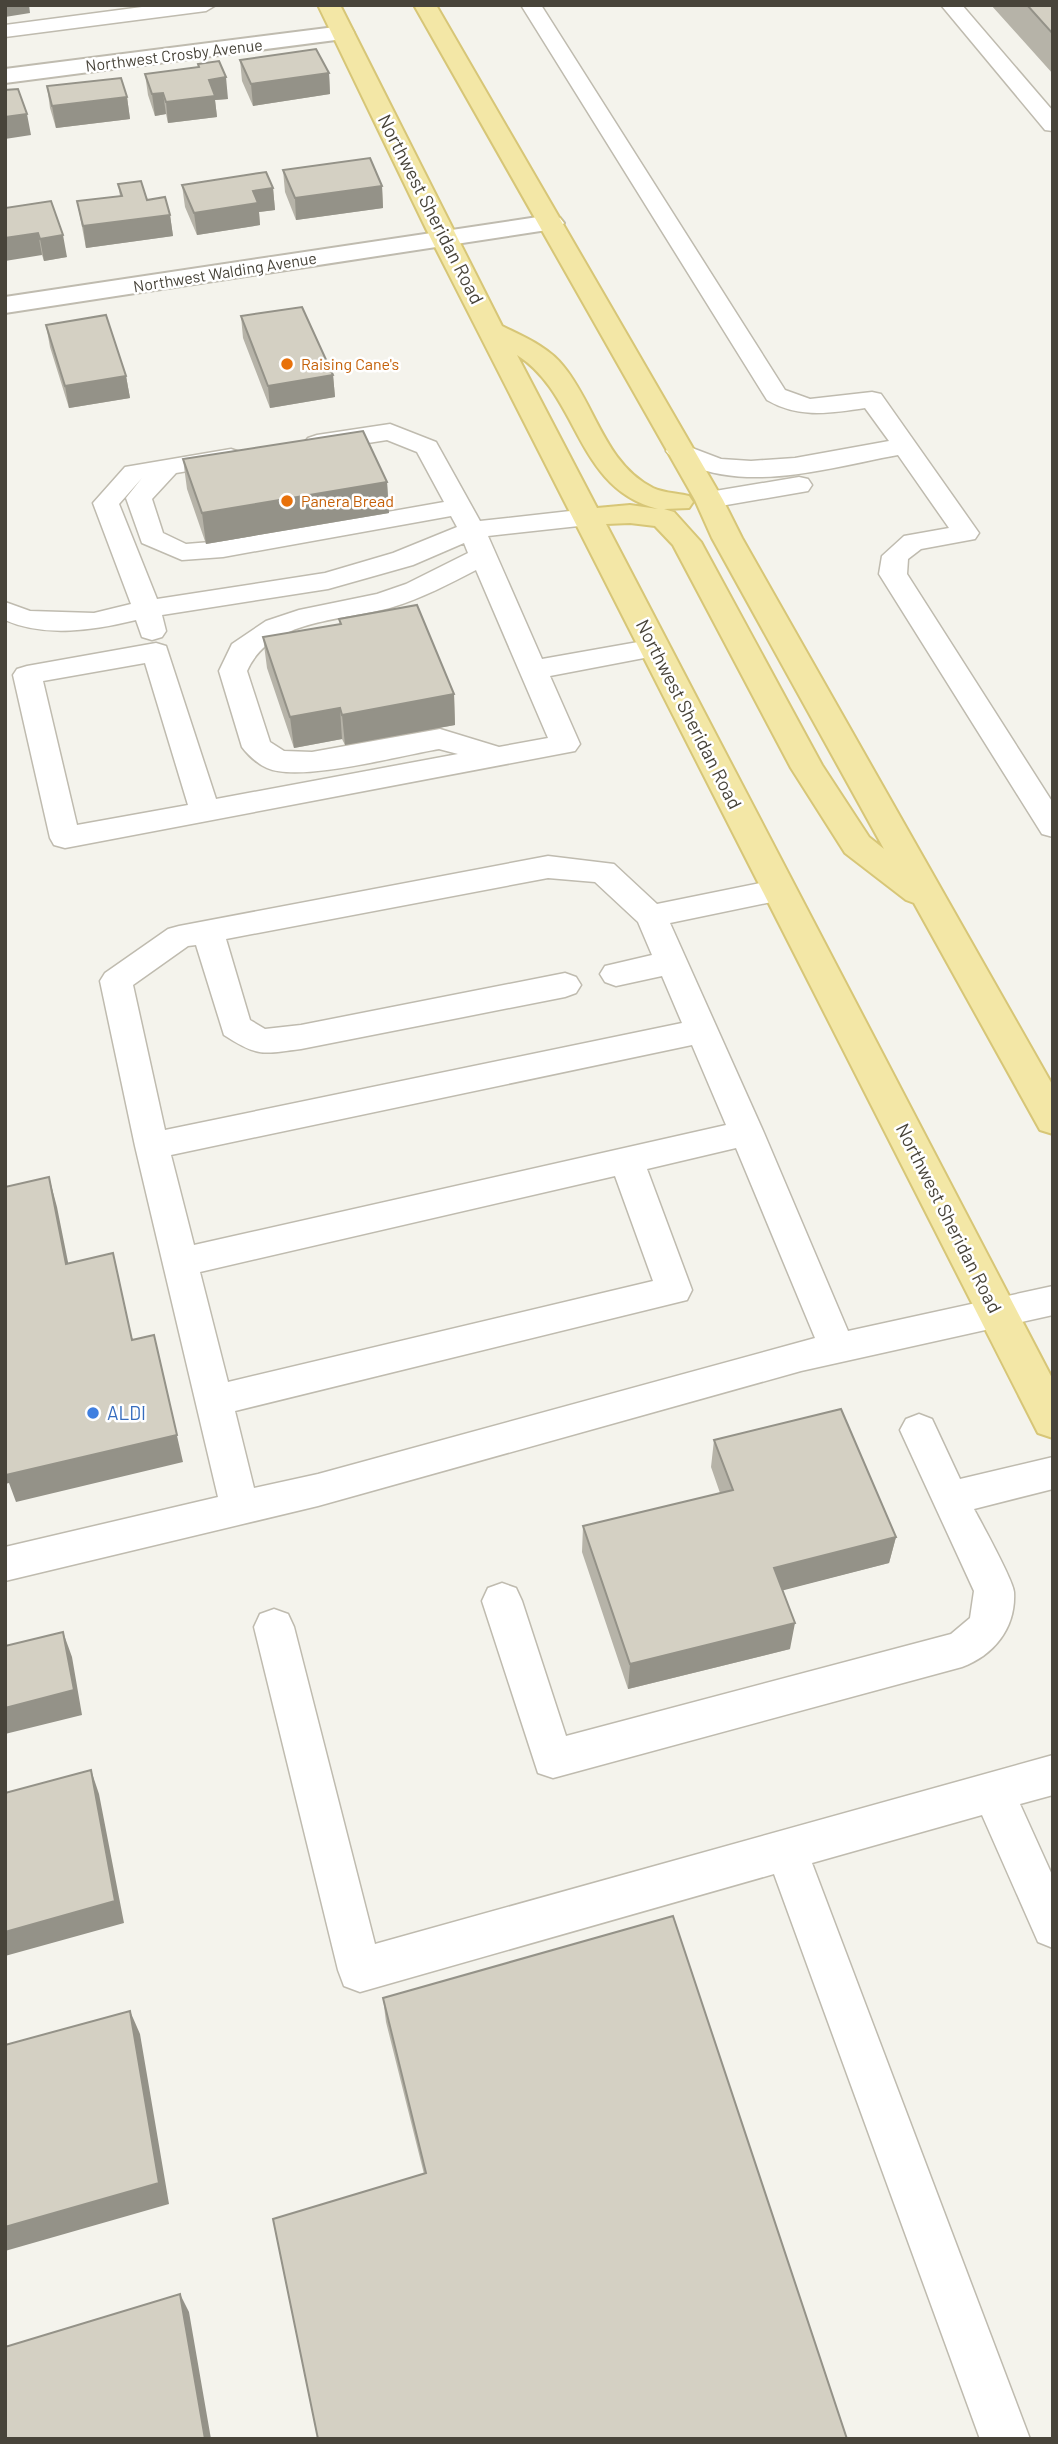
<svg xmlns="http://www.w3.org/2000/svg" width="1058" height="2444" font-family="Barlow,sans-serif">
  <rect width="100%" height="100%" fill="#f4f3ec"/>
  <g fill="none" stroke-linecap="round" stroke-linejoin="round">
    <g stroke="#bfbbaf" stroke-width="3">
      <path id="lane" d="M157,5H216L206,11L5,37V25Z
        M521,5H541L785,390L810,399L872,392L881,394L979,533L975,539L921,549L908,559L907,574L1053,803V837L1042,834L879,574L882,556L904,536L949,528L898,455C832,467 754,492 689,465C680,461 672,459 666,451L670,446L679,443L721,459L751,461L795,458L889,441L865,408C830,413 800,419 767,400Z
        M941,5H962L1053,111V131L1045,130Z
        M390,424L436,442L480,521L588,509L597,511L601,517L597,523L588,525L488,536L542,659L655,639L665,642L669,648L665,654L550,676L580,744L575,751L65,848L54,845L50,838L13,675L17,669L27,666L156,643L166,646L216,799L458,754L439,749C402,755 299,783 267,768C258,764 248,755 242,747L219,671L232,644L266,621L299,610L377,594L406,584L468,553L464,543L413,565L328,589L162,615L166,631L162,637L152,640L142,637L136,620C95,630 45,638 5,620V602L30,611L94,613L131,604L93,503L125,467L231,449L240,452L244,457L240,462L176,473L152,499L163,533L186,544L223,541L444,502L417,452L387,440L317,451L308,448L304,443L308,438L317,435ZM142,478L126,498L142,543L182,560L223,557L451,516L457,527L393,553L325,573L157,599L119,504ZM476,570L548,738L499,747L440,729L312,752L284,751L270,742L247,671C270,618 345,621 393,607C422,598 449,584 476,570ZM145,663L188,805L77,825L43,681Z
        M799,477L808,479L812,485L808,491L709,508L700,506L696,500L700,494L709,492Z
        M548,856L614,864L657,904L780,879L791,882L795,890L791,898L670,923L764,1133L848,1331L1053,1286V1315L801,1371L318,1506L5,1581V1547L218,1497L135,1146L100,981L105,973L168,929L179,926ZM548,878L595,882L638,922L652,955L605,966L600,974L605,982L616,986L662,976L682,1023L165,1130L133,985L188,946L196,945L224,1035C258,1057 262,1054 301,1049L565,997L576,993L581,985L576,977L565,973L301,1025L265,1029L250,1020L226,939ZM692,1045L726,1125L194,1245L171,1155ZM736,1148L815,1338L318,1474L254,1488L235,1411L687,1300L692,1290L647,1169ZM615,1176L653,1281L228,1382L200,1272Z
        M919,1414L932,1419L960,1479L1053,1457V1489L974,1509C982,1524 1013,1580 1014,1592C1016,1628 994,1655 962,1667L553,1778L538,1773L482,1601L488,1588L502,1583L516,1588L522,1601L566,1736L951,1634L970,1618L974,1591L900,1430L906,1419Z
        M274,1609L288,1614L294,1627L375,1944L1053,1755V1795L1020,1804L1053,1877V1948L1038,1942L982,1815L812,1863L1030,2439H980L774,1874L360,1992L344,1986L338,1970L254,1627L260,1614Z"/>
    </g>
    <g stroke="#bfbbaf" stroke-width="4">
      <path id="street" d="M343,26L351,28L354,33L351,38L5,83V69Z
        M551,215L560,218L564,223L560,228L5,313V297Z"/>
    </g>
    <g stroke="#d7c677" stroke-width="4">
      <path id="primary" d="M318,5H340L502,326C524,337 549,347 564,367C595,405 605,464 653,488C664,493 677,493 689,496L693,502L689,508L664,509L674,512L701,542L822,765L869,837L884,849L712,538L695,500L414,5H436L723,500L742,538L1053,1086V1134L1040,1130L914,903L906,900L845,853L791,768L673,545L655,526L630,523L606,524L1053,1380V1438L1038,1433L431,239ZM517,355C580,395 575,488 658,509L630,505L597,508Z"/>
    </g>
    <use href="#lane" fill="#fff" fill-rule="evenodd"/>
    <use href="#street" fill="#fff" fill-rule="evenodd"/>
    <use href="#primary" fill="#f3e7a6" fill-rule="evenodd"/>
  </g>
  <path fill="#b6b3a8" d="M991,5H1053V74Z
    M240,60L329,73L330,94L253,106L242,81Z
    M198,67L228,99L215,100L217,117L168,123L166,114L155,116L148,95L145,74Z
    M47,86L127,97L130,119L56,128L50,108Z
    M283,170L382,186L383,208L296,220L285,192Z
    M118,184L170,215L173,236L86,248L77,201L120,196Z
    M182,185L273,188L275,210L259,212L260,225L197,235L185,207Z
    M5,208L67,257L44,261L42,255Z
    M241,316L333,375L335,397L270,408L243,338Z
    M46,325L126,376L130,398L69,408L50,347Z
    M183,459L387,482L389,513L206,544L187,489Z
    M339,619L454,694L455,725L345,745L342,739L294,748L267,668L263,637L340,624Z
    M714,1440L896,1537L889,1563L782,1590L790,1649L628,1689L582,1552L583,1526L720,1493L711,1467Z
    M383,1998L847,2439L424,2174L386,2022Z"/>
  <path fill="#949288" d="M5,5H29L30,13L5,17Z
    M329,73L330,94L253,106L251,84Z
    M226,77L228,99L215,100L217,117L168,123L166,102L209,80Z
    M163,93L166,114L155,116L152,94Z
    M127,97L130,119L56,128L52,106Z
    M27,114L31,135L5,139V117Z
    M382,186L383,208L296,220L295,198Z
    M273,188L275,210L259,212L260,225L197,235L194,213L253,191Z
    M170,215L173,236L86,248L83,226Z
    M38,233L42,255L5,261V238Z
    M63,235L67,257L44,261L40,239Z
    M333,375L335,397L270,408L268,386Z
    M126,376L130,398L69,408L65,386Z
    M387,482L389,513L206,544L202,513Z
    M454,694L455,725L345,745L342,715Z
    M340,708L342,739L294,748L290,717Z
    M49,1177L57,1207L74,1292L66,1264Z
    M154,1335L183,1462L16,1502L9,1483L5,1484V1462Z
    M896,1537L889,1563L769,1594L774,1568Z
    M795,1623L790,1649L628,1689L630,1664Z
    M63,1632L72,1657L82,1715L5,1734V1708Z
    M91,1770L99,1794L124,1923L5,1956V1932Z
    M130,2011L140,2034L169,2204L5,2251V2227Z
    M180,2294L189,2312L211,2439H205Z"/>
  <path fill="#d4d0c3" stroke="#949288" stroke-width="2" d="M1027,5H1053V34Z
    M316,49L329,73L251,84L240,60Z
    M219,61L226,77L209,80L215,96L166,102L163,93L152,94L145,74L199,67L198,64Z
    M121,78L127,97L52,106L47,86Z
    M18,89L27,114L5,117V90Z
    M370,158L382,186L295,198L283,170Z
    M266,172L273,188L253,191L258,203L194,213L182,185Z
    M141,181L147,200L165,197L170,215L83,226L77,201L122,196L118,184Z
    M51,201L63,235L40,239L38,233L5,238V208Z
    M302,307L333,375L268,386L241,316Z
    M106,315L126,376L65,386L46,325Z
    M363,431L387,482L202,513L183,459Z
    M417,605L454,694L342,715L340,708L290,717L263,637L341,624L339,619Z
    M49,1177L66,1264L113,1253L132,1340L154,1335L177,1435L6,1475L5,1470V1187Z
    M841,1409L896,1537L774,1568L795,1623L630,1664L583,1526L733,1490L714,1440Z
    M63,1632L74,1690L5,1708V1646Z
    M91,1770L115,1901L5,1932V1793Z
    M673,1916L847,2439H318L273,2219L426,2173L383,1998Z
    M130,2011L159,2183L5,2227V2045Z
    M180,2294L205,2439H5V2347Z"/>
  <g fill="#e8710a" stroke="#fff" stroke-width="2.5">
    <circle cx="287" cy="364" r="7"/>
    <circle cx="287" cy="501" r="7"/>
  </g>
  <circle fill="#3f7fe0" stroke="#fff" stroke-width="2.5" cx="93" cy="1413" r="7"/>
  <g text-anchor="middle" stroke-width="5" stroke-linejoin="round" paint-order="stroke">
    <g font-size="16" fill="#48443a" stroke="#fff">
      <text transform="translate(174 55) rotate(-7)" y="6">Northwest Crosby Avenue</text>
      <text transform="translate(225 272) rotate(-9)" y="6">Northwest Walding Avenue</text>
    </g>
    <g font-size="16" fill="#c56008" stroke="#fff" text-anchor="start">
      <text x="301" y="370">Raising Cane's</text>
      <text x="301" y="507">Panera Bread</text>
    </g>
    <g font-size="19" fill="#48443a" stroke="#fff">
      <text transform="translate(431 209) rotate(63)" y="7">Northwest Sheridan Road</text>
      <text transform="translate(689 714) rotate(63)" y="7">Northwest Sheridan Road</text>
      <text transform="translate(949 1218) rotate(63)" y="7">Northwest Sheridan Road</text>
    </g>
    <g font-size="19" fill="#366cbe" stroke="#fff" text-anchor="start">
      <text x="107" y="1420">ALDI</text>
    </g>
  </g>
  <rect width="1058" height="2444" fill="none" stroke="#48443a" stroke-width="14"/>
</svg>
